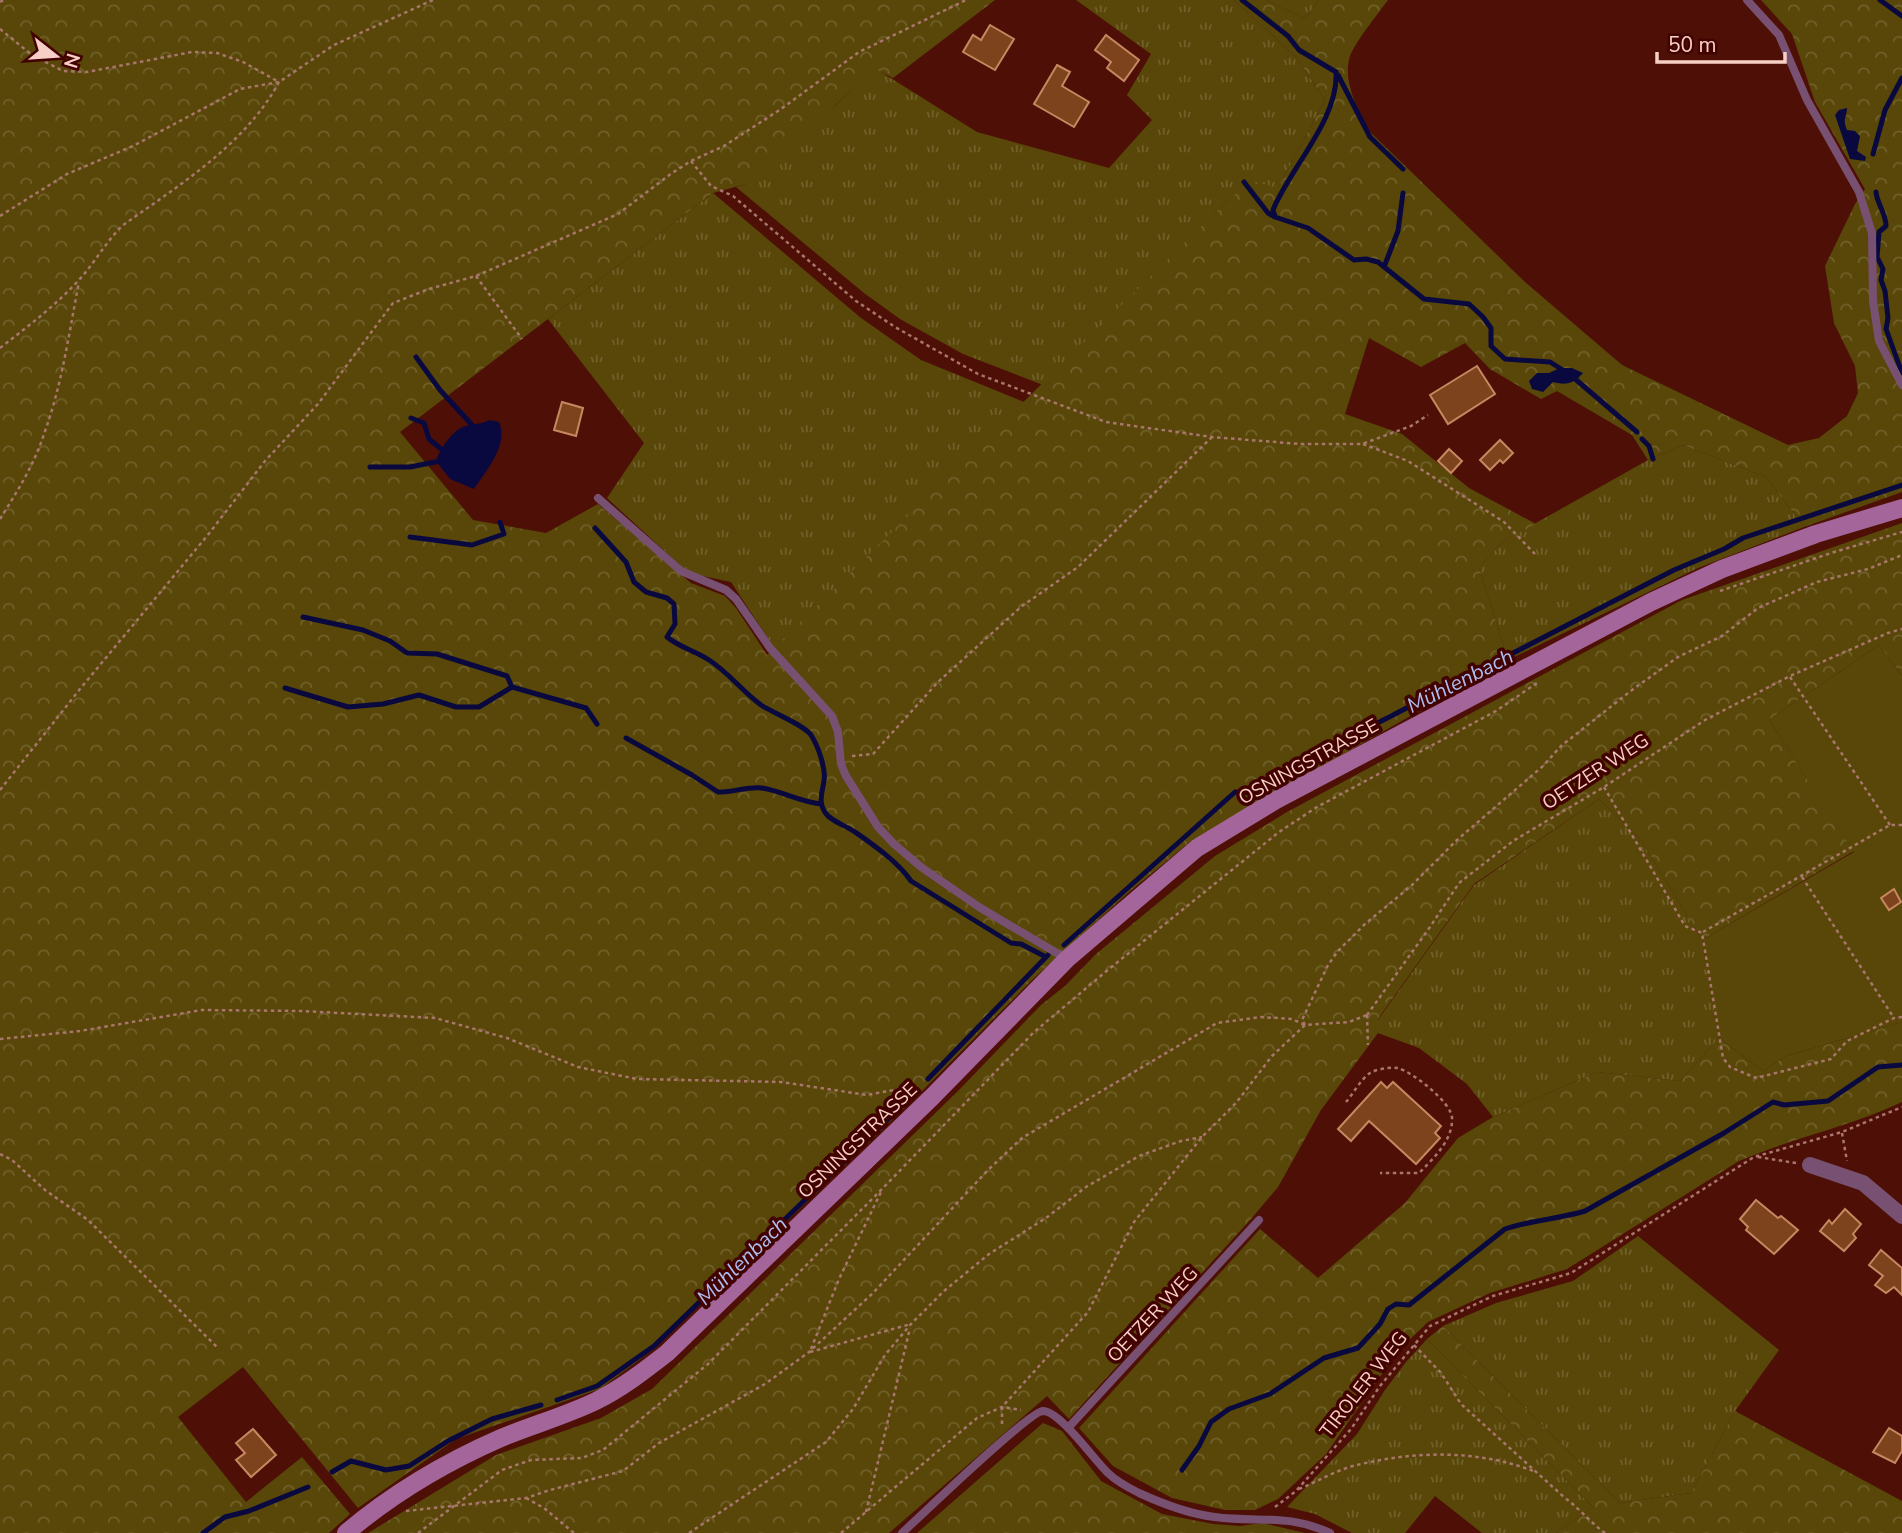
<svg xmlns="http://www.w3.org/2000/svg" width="1902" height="1533" font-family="'Nunito Sans',sans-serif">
  <defs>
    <pattern id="grass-tufts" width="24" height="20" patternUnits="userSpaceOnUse" patternTransform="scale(1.75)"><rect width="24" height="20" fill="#584708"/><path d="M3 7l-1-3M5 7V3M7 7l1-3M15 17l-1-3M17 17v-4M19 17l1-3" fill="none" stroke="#71602a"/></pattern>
    <pattern id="forest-crowns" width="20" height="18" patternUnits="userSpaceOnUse" patternTransform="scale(1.75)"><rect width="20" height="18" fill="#584708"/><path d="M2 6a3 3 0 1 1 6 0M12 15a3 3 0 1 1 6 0" fill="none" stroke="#71602a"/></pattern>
  </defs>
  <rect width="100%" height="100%" fill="#4e1006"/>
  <path fill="url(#grass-tufts)" d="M1076,0H1234L1297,58L1325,100L1278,188L1228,200L1043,385L963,354L900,319L864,293L736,187L746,184L838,103L873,67L977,132L1109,168L1152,120L1127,95L1151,54Z
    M1266,0H1319L1305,19Z
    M713,193L861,318L921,360L1024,402L775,649L731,582L698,575L683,568L607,498L644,443L548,319Z
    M1683,445L1766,477L1804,527L1698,568L1508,660L1479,567L1504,541L1648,460Z
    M1599,799L1641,840L1702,940L1719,1038L1680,1081L1597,1072L1493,1117L1467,1084L1419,1048L1378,1033V1020L1474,885Z
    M1638,1236L1779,1350L1735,1411L1691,1493L1620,1503L1443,1326L1496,1303L1573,1281Z
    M1427,1339L1593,1507L1556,1533H1482L1435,1496L1405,1533H1352L1315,1514L1287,1507L1357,1434L1385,1390L1406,1362Z"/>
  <path fill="url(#forest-crowns)" d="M0,0H995L893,78L873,68L792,148L746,184L713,193L400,432L473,520L546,533L598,504L691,583L725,596L736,608L767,655L1228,200L1253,181L1278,188L1325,100L1297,58L1234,0H1266L1305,19L1319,0H1388C1379,12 1354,44 1350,56C1342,81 1358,110 1369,131L1525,282L1622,365L1788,445L1819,438L1847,416L1858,393L1855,366L1834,323L1825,266L1855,204L1865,189L1815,102L1792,34L1761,0H1902V492L1804,527L1766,477L1683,445L1648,460L1632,435L1557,391L1541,399L1490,369L1465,343L1421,367L1369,338L1345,414L1402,434L1469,488L1536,524L1504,541L1479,567L1508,660L1190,842L1129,892L1032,980L924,1089L651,1351L600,1389L456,1439L358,1508L243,1367L178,1417L246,1502L302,1457L350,1514L329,1533H0Z
    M1902,523V676L1879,645L1769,720L1854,851L1702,940L1641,840L1599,799L1474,884L1378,1019V1033L1321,1110L1278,1187L1251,1219L1069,1419L1047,1396L889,1533H368L496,1455L601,1418L652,1389L958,1091L1041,1005L1065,986L1096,954L1215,856L1287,812L1682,600Z
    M1902,1022V1102C1849,1127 1792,1138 1739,1161L1567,1269L1490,1293L1428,1322L1398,1351L1326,1454L1278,1499L1255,1510H1225L1172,1498L1113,1466L1079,1428L1260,1229L1318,1278L1405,1203L1458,1138L1493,1117L1597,1072L1680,1081L1719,1038L1763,1071L1786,1056Z
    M1443,1326L1620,1503L1691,1493L1735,1411L1902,1501V1533H1556L1593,1507L1427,1339Z
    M1043,1423L1062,1431L1101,1481L1162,1514L1213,1524L1240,1526L1262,1523L1305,1533H917Z"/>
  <path fill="#584708" d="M1879,645L1902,676V1022L1786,1056L1763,1071L1719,1038L1702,940L1854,852L1769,720Z"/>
  <path fill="#09093f" d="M1847,108C1847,118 1842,118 1847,130L1855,131L1860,136L1857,151L1866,157L1865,161L1850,159L1835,115L1839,110Z
    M1560,368H1572L1583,373C1574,383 1567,386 1553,382L1543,392L1532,389L1529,381L1537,373H1549Z
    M489,420L499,422C509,445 486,471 474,489L450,479L436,461C440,449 453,429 466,426C474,423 481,425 489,420Z"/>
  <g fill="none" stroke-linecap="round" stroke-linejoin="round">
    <path stroke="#09093f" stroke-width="5" d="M1242,0L1288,36L1299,50L1336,72C1339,119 1290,168 1273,210L1275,217L1308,228L1354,260L1366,259L1378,262L1424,299L1469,304L1483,317L1491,328V346L1505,359L1550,362L1566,372
      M1880,0L1902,16
      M1338,75L1370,137L1403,169
      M1873,154L1885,110L1902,78
      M1244,182L1268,213L1275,217
      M1876,192C1877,204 1886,213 1886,226L1879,232L1877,257L1883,269L1881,280L1885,291L1888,318L1886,329L1902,373
      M1384,267L1398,231L1403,193
      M416,357L440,390L472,425L470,431
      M1574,378L1637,432
      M411,418L424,423L429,439L446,453
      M1642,439L1649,446L1653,459
      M370,467H410L440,461
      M595,528L626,562L634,582L646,592L667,598L674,604L675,624L667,637C679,647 695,651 709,660C728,672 742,691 761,705C773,713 804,725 811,735C818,746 826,768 824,781C822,794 817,804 828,816C836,823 846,826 855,832C875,846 898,862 911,881L1011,943L1021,944L1046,957
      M410,537L472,545L504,534L500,522
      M303,617L363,630L390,641L407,653L437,654L507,676L512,687L586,708L597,724
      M285,688L348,707L383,704L419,695L456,707H479L512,687
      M626,738L692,775L718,792C732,793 747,786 762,788C782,791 800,802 821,804
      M1064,945L1235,792L1258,793L1305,762L1350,744L1364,730L1674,570L1724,549L1743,538L1902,485
      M928,1079L1048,955
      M557,1400L597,1386L654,1346L910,1098
      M1182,1470L1199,1446L1211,1422L1229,1409L1270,1394L1324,1358L1358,1348L1380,1324L1388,1309L1396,1304L1409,1305L1505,1229C1531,1220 1559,1219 1585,1211L1724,1133L1773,1102L1784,1105L1828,1101L1878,1067L1902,1065
      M332,1472L351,1461L386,1470L409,1466L448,1441L492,1419L541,1405
      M203,1533L225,1517L249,1511L308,1487"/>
  </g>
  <path fill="#7c431c" stroke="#c78861" stroke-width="2" d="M990,25L1014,39L995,70L963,52L973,35L981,40Z
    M1106,35L1139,60L1124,81L1107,68L1111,62L1095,50Z
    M1057,65L1070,72L1062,86L1089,102L1074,127L1034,104Z
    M1477,366L1495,394L1448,424L1430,395Z
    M562,402L583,408L576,436L554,430Z
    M1500,440L1513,453L1503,463L1500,460L1490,470L1480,460Z
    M1449,449L1462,461L1451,473L1438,461Z
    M1894,889L1901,902L1889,910L1881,898Z
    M1381,1082L1387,1088L1393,1082L1441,1126L1435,1133L1440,1138L1416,1164L1369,1121L1351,1141L1338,1129Z
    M1756,1200L1778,1218L1781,1216L1798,1230L1774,1254L1746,1230L1748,1227L1740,1219Z
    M1845,1209L1861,1224L1853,1234L1856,1238L1844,1251L1820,1231L1829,1220L1832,1224Z
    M1881,1250L1902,1268V1295L1894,1287L1886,1293L1875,1285L1883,1276L1869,1265Z
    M1889,1428L1902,1436V1451L1895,1463L1873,1452Z
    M253,1429L276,1455L251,1477L236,1460L245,1453L236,1443Z"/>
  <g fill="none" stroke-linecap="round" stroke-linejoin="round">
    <path stroke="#a8766c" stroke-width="2.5" stroke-dasharray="3.5 3.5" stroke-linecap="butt" d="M0,2L4,0
      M0,29L32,55L63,71L87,72L192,52L217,53L243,62L279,82
      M691,161L711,186L733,196L856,301L895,327L978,374L1106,422L1212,437L1300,444H1362L1411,426L1428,415
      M0,216L67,174L133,146L240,89L279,82L334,45L433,0
      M476,276L522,339
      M0,348C27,327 55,306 78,281C94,264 105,243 122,226C179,185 245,145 279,82
      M1363,444L1408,461L1504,522L1535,554
      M0,519C17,492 34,465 44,434C62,385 69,333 79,282
      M1720,591L1831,553L1902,532
      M1790,677L1890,825
      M852,756L873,754L938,682L1022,606L1078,567L1212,437
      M1604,787L1685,926L1702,933L1723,1058L1730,1067L1756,1078L1831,1059L1847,1041L1894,1018L1902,1017
      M0,790L80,689L207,536L265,461L318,404L393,303L429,289L476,276L618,214L672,173L691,161L724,146L781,109L859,52L966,0
      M1802,877L1894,1018
      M1703,932L1890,825H1902
      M1367,1015L1430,927L1459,883L1513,841L1604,787L1705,720L1790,676L1888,633L1902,629
      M1367,1015L1368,1045
      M1305,1025L1302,1020L1328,965L1338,951L1365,924L1411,886L1457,840L1543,766L1561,746L1632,690L1678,657L1722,636L1758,608L1817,582L1868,569L1902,555
      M0,1039L80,1031L202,1010L301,1011L435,1018L507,1038L578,1067L637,1079L781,1082L867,1095L899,1089H914
      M1346,1102C1353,1094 1361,1079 1370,1073C1377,1069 1389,1067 1397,1068C1412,1071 1452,1103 1452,1118C1453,1140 1434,1158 1419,1173H1380
      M1842,1133L1847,1161
      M0,1154L12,1160L45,1190L88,1220L218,1348
      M1758,1157L1796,1163
      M1414,1345L1441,1373L1461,1404L1565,1498C1580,1509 1590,1522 1605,1533
      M811,1349L839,1279L881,1192
      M810,1352L911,1324
      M1002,1424V1407L1088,1312L1134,1222L1202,1137L1236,1103L1272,1056L1305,1025L1349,1022L1367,1015
      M1299,1489C1316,1482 1335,1471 1353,1466C1411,1451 1477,1449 1533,1471
      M526,1498L544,1508L574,1533
      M1275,1507L1296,1491L1351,1429L1380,1386L1430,1326L1493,1296L1571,1273L1754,1157L1842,1132L1902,1107
      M406,1511L526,1498L550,1490L623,1471L659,1443L765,1384L809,1352L873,1293L988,1170L1022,1138L1217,1023L1261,1017L1292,1019L1305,1025
      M866,1512L910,1328
      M418,1533L502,1470L531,1460L582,1458L603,1450L708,1364L881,1190L1034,1032L1109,969L1279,832L1317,807L1496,711L1537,683
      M689,1533L826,1442L853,1409L885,1355L911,1324L944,1291L989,1254L1046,1218L1086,1187L1139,1156L1181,1141L1202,1137
      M841,1533L977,1418L1002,1407L1021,1410"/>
    <path stroke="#785172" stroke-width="8" d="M1747,0L1779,35L1807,100L1859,192L1872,233L1873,301L1879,341L1902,385
      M598,498L681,571L726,590L736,599L770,648L832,716L838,732L841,764L846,776L878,827L894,844L921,867L979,907L1067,959
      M1068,1428L1259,1220
      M902,1533C921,1516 1028,1412 1043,1411C1060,1411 1094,1460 1108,1473C1116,1481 1129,1488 1139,1493C1163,1504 1188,1514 1215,1517C1258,1523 1287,1513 1330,1533"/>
    <path stroke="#785172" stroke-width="16" d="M1810,1165L1863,1183L1902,1216"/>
    <path stroke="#a4659b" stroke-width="18" d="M346,1533C392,1494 446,1462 501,1438C532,1425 565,1416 596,1401C622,1388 644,1371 667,1353L932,1097L1067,959L1197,848L1276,800L1651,602L1722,569L1816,534L1902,508"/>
  </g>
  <g text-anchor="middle" stroke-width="7" stroke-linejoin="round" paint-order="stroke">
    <g font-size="19" fill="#f7cfc6" stroke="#420300">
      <text transform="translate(1308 761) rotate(-29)" y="7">OSNINGSTRASSE</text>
      <text transform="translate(1595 771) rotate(-33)" y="7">OETZER WEG</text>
      <text transform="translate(857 1140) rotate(-44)" y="7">OSNINGSTRASSE</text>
      <text transform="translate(1152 1314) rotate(-47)" y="7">OETZER WEG</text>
      <text transform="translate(1363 1384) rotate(-52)" y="7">TIROLER WEG</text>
    </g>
    <g font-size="21" font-style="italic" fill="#adbcf1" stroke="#420300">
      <text transform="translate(1460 681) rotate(-27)" y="7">Mühlenbach</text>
      <text transform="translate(742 1261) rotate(-44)" y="7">Mühlenbach</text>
    </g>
  </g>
  <g transform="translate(56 56) rotate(107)" stroke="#420300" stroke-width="5" paint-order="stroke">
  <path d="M0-5L12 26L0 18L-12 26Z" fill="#f7cfc6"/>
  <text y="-10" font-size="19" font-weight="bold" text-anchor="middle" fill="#f7cfc6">N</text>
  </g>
  <path d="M1657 52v10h128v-10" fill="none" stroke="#f7cfc6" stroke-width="3.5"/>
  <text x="1668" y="52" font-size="21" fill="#f7cfc6" stroke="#420300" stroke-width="5" paint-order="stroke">50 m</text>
</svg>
